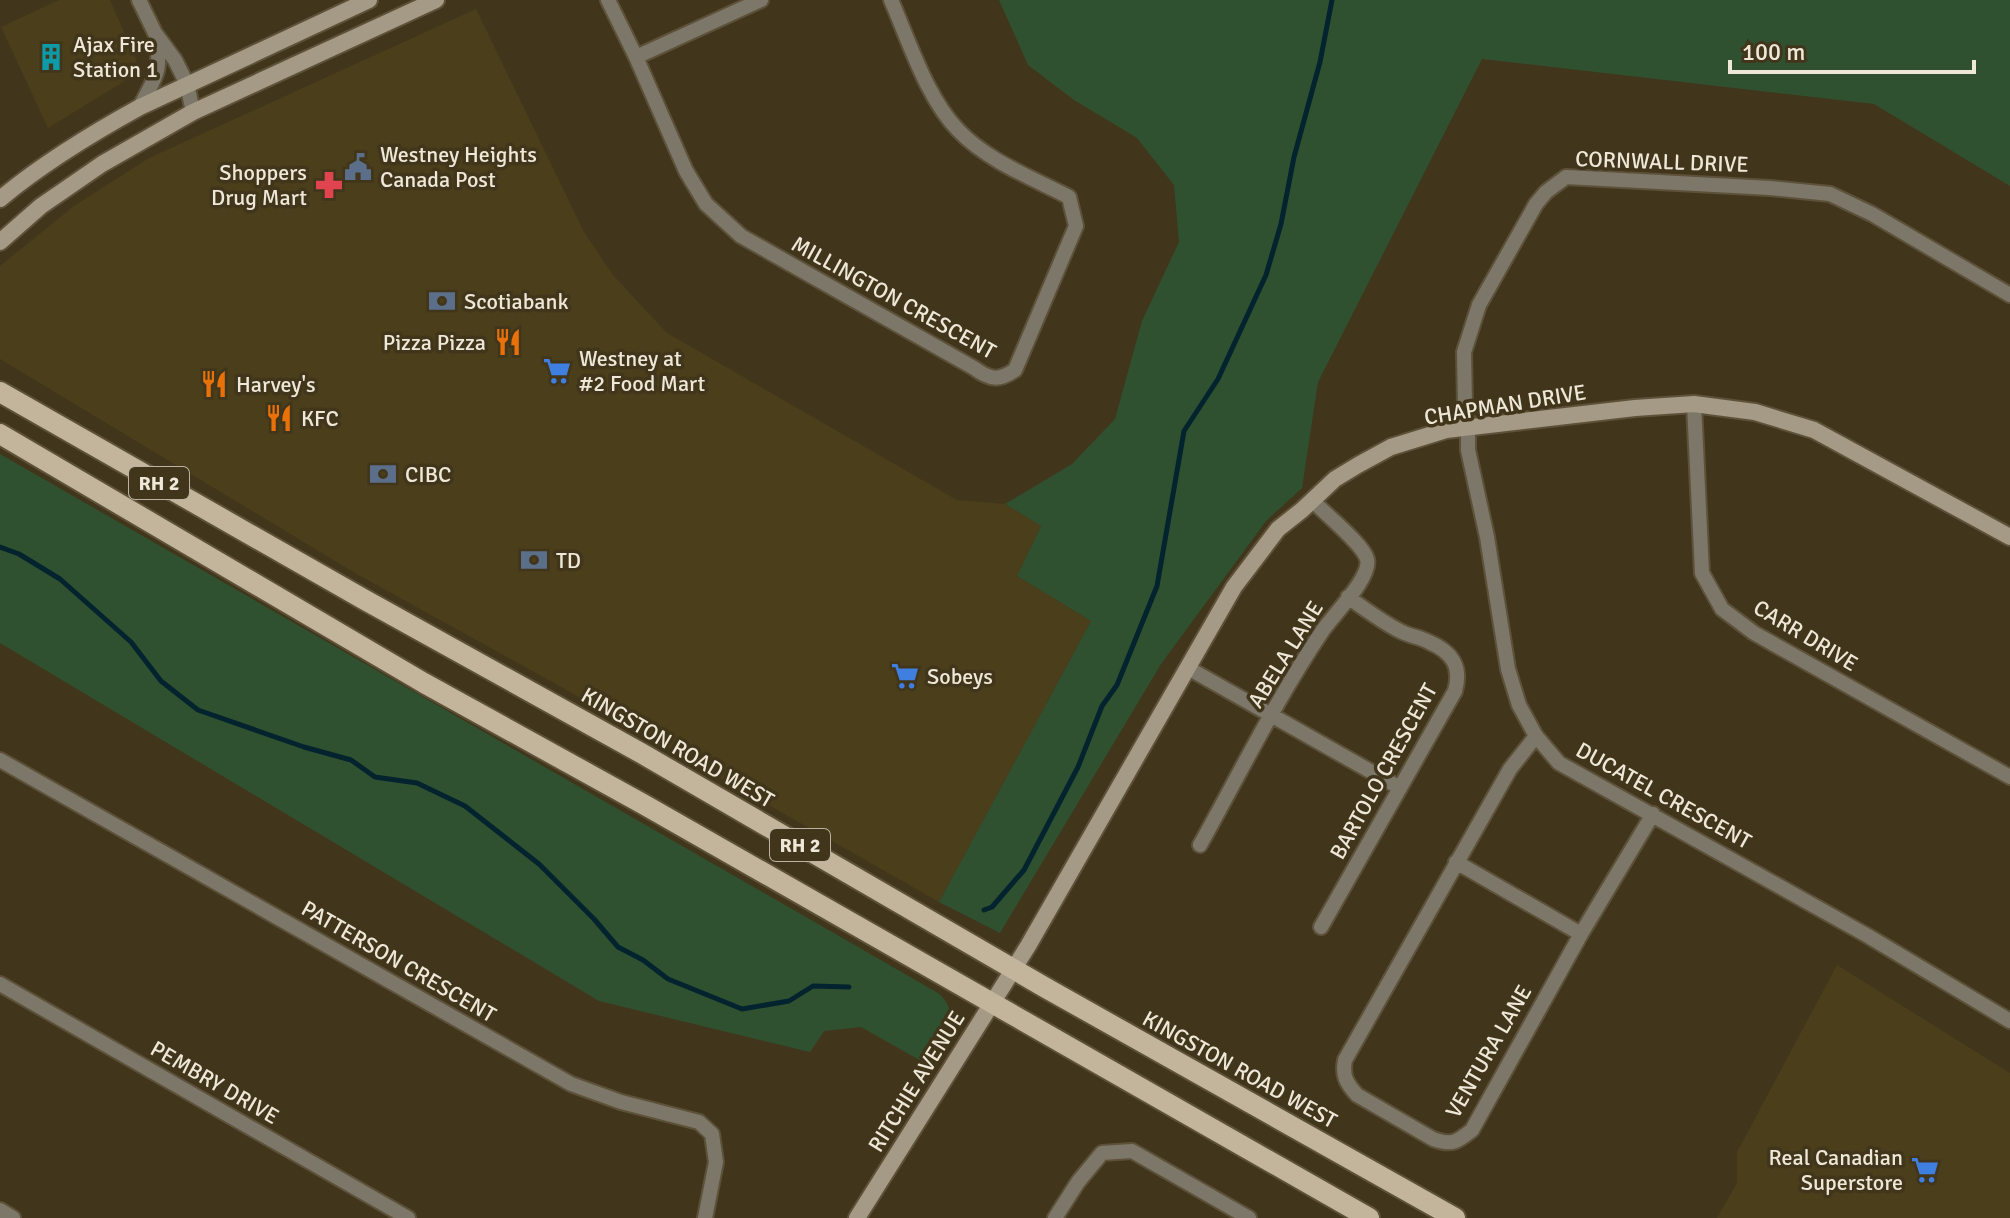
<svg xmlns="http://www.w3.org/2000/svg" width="2010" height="1218" font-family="Signika,sans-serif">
  <rect width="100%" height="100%" fill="#41361b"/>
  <path fill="#4b3e1b" d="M59,0H110L141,71L48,128L1,27Z
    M476,9L584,232L613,275L667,333L957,500L1005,504L1041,526L1017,576L1091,621L939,902L563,688L355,573L0,359V266L74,206L149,158Z
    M1837,965L2010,1073V1218H1717L1737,1183V1152Z"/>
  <path fill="#30512f" d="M999,0H2010V186L1874,104L1482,59L1318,382L1302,488L1266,521L1161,664L1000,933L939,902L1091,621L1017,576L1041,526L1005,504L1072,464L1115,419L1142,321L1179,242L1174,185L1137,138L1074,100L1028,65Z
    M0,454L938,993C964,1014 943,1043 930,1066L861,1027L824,1031L810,1052L599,1001L0,643Z"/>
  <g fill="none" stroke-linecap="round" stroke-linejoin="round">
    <path stroke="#03242e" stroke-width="5" d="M0,547L19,554L60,579L131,642L161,681L198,710L304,747L351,760L375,777L417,783L465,806L539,864L594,919L618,947L643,960L668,979L742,1009L789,1001L813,986L849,987
      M984,910L992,907L1024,870L1078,767L1102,706L1117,685L1157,586L1184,431L1218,379L1266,275L1281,224L1294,157L1320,62L1332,0"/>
    <g stroke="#5d5239" stroke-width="18">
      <path id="street" d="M139,0L155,33L175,60L187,84L193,112
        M608,0L636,57L686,171L706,204L741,236L974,368C990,380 999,381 1015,370L1076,226L1069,197C1032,178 988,161 959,131C927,99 909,41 891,0
        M636,57L761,0
        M140,107C156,75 162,73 156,37
        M2010,295L1872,214L1830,194L1770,188L1566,177L1546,192L1536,204L1479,305L1464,352L1465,405L1468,427V450L1487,537L1508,669L1519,705L1536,736L1559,763L1868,936L2010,1021
        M1694,404L1702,573L1722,609L1754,633L2010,777
        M1188,668L1400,788
        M1536,736L1510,769L1345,1060C1342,1075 1346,1083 1357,1095L1433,1139C1452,1146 1457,1142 1472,1130L1581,934L1653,814
        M0,760L571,1084L621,1102L699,1122L712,1134L716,1162L705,1218
        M1200,845C1240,773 1277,698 1323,630C1334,614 1372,577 1367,559C1363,544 1324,513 1312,500
        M1456,862L1581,934
        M1321,927L1455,691C1462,666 1452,652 1429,642C1420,637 1409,636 1400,631C1382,622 1365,609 1348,597
        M0,984L408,1218
        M0,1210L13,1218
        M1055,1218L1078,1182L1102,1153L1132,1151L1249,1218"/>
    </g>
    <g stroke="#5d5239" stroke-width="20">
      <path id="secondary" d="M0,199C43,163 91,134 140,107L369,0
        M0,242L41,206L102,164L193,112L436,0
        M857,1218L1028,946L1234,587L1278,529L1302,510L1335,479L1358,465L1391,447L1446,430L1635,408L1694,404L1755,412L1814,430L2010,537"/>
    </g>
    <g stroke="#5d5239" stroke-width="24">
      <path id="primary" d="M0,392L365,600L641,753L1046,988L1455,1218
        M0,434L424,683L643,804L1369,1218"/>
    </g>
    <use href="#street" stroke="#7d776a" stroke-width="14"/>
    <use href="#secondary" stroke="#a59a86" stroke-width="16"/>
    <use href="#primary" stroke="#c3b59c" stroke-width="20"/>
  </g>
  <defs>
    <g id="building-bare" transform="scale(2.16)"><path d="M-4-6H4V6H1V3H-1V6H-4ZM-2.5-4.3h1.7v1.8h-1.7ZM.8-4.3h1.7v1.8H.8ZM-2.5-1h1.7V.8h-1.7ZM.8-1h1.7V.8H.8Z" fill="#0f9aa8" stroke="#41361b" stroke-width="2.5" paint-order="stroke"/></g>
    <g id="civic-bare" transform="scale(2.16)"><path d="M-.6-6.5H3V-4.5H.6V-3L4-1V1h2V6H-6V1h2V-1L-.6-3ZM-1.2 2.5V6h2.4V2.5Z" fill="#5c6f8a" stroke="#41361b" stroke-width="2.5" paint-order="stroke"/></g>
    <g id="pharmacy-bare" transform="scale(2.16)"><path d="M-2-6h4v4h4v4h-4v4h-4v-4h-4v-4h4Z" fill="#e0444e" stroke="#41361b" stroke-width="2.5" paint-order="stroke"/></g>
    <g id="bank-bare" transform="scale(2.16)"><path d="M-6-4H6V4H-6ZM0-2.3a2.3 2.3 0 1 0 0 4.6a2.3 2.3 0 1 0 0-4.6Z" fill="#5c6f8a" stroke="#41361b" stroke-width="2.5" paint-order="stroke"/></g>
    <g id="restaurant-bare" transform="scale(2.16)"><path d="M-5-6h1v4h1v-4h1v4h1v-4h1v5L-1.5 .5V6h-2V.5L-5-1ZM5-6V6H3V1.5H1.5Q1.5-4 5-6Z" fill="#e8710a" stroke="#41361b" stroke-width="2.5" paint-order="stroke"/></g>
    <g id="supermarket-bare" transform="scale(2.16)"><path d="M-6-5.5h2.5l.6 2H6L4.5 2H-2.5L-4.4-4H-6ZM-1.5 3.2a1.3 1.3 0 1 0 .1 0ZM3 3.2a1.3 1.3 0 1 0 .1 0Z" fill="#3f7fe0" stroke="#41361b" stroke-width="2.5" paint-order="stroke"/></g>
  </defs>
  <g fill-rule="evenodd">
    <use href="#building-bare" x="51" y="57"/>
    <use href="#civic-bare" x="358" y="167"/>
    <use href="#pharmacy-bare" x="329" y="185"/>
    <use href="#bank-bare" x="442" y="301"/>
    <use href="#restaurant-bare" x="508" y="342"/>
    <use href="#supermarket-bare" x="557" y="371"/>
    <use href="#restaurant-bare" x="214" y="384"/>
    <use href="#restaurant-bare" x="279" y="418"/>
    <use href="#bank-bare" x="383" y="474"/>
    <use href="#bank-bare" x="534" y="560"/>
    <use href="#supermarket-bare" x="905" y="676"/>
    <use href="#supermarket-bare" x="1925" y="1170"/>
  </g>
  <g text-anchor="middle" stroke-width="7" stroke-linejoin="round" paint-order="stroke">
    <g fill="#41361b" stroke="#bbb39f" stroke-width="2">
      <rect x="129" y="467" width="60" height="32" rx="6"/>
      <rect x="770" y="829" width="60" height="32" rx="6"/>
    </g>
    <g font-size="20" font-weight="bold" fill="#efe8d8">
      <text x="159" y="490">RH 2</text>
      <text x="800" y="852">RH 2</text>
    </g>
    <g font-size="22" fill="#efe8d8" stroke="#41361b" text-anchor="start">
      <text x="73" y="52">Ajax Fire<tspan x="73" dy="25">Station 1</tspan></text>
      <text x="380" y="162">Westney Heights<tspan x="380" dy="25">Canada Post</tspan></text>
      <text x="307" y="180" text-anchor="end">Shoppers<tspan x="307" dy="25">Drug Mart</tspan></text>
      <text x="464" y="309">Scotiabank</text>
      <text x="486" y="350" text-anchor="end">Pizza Pizza</text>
      <text x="579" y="366">Westney at<tspan x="579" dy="25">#2 Food Mart</tspan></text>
      <text x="236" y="392">Harvey's</text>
      <text x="301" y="426">KFC</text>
      <text x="405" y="482">CIBC</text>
      <text x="556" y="568">TD</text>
      <text x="927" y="684">Sobeys</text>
      <text x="1903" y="1165" text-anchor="end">Real Canadian<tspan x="1903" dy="25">Superstore</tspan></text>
    </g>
    <g font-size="22" fill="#efe8d8" stroke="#41361b">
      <text transform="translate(1662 161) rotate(2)" y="8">CORNWALL DRIVE</text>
      <text transform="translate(894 297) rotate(29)" y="8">MILLINGTON CRESCENT</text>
      <text transform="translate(1505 404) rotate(-9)" y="8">CHAPMAN DRIVE</text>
      <text transform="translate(1806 635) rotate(31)" y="8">CARR DRIVE</text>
      <text transform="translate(1285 654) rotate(-58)" y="8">ABELA LANE</text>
      <text transform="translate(678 747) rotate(30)" y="8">KINGSTON ROAD WEST</text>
      <text transform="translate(1383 771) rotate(-61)" y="8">BARTOLO CRESCENT</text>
      <text transform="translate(1664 795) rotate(29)" y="8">DUCATEL CRESCENT</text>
      <text transform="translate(399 961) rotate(30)" y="8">PATTERSON CRESCENT</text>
      <text transform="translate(1488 1051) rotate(-60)" y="8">VENTURA LANE</text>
      <text transform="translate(1240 1069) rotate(29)" y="8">KINGSTON ROAD WEST</text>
      <text transform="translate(916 1081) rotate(-58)" y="8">RITCHIE AVENUE</text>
      <text transform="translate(215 1082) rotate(30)" y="8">PEMBRY DRIVE</text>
    </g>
  </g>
  <path d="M1730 60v12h244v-12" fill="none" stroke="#efe8d8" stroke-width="4"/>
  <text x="1742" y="60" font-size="24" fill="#efe8d8" stroke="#41361b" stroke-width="6" paint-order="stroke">100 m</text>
</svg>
